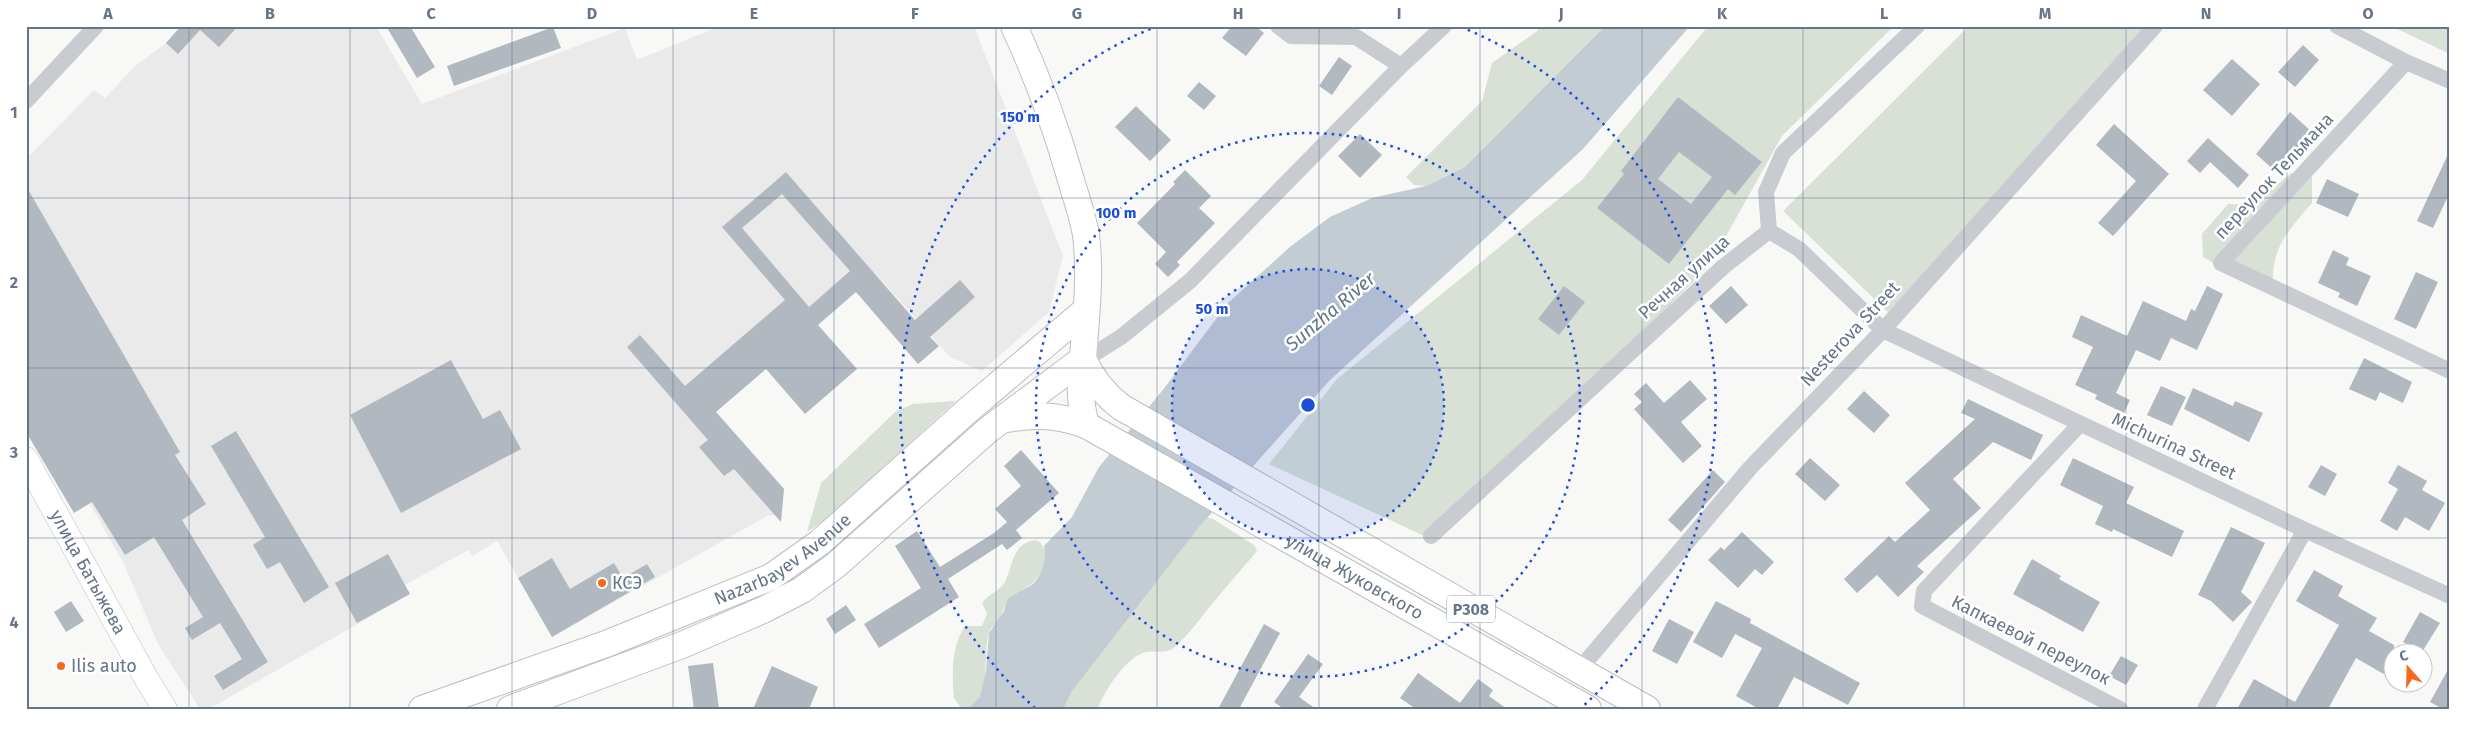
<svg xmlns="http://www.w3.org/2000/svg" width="2476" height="735" font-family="'Fira Sans',sans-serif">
  <rect width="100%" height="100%" fill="#f8f9f6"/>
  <path fill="#e9eae9" d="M181,26H376L422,104L625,28L637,60L720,26H974L1063,256L1049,312L982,371L950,357L875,273L861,284L830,289L704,398L780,484L777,487L781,516L769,515L552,637L497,541L472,556L468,550L405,585L410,594L209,709H200L158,644L124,564L26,391V159L94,90L105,98L134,67L166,43Z"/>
  <path fill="#d9e1d7" d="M1540,26H1605L1465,167L1426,186L1414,185L1406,177L1482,101L1492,63L1537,31Z
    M1708,26H1894L1782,136L1710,265L1433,540L1269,464L1337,379L1582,180Z
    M1969,26H2151L1890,314L1783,211Z
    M2391,26H2450V54Z
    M2291,173L2312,177V203C2292,227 2273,244 2273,278L2255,287L2203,257L2202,234L2228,204L2253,205Z
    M956,401L826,519L807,532L821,483L895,412L912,404Z
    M1204,516L1213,519L1254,545L1257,551C1244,567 1230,582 1217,598C1203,615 1191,632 1175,647C1165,655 1157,650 1146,652C1127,656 1103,692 1098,709H1051Z
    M1035,540L1040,542L1046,552C1043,583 1030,584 1007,599C1004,608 1002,616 996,623C993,627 990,628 989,633C982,651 994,712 961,708L954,698C952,675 951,646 965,626H982L987,614L982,603C988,594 1000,591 1005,582C1013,566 1012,543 1035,540Z"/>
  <path fill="#c3ccd3" d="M1605,26H1690L1583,149L1330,380L1199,527L1072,691L1063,709H968L980,697L986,671L989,633L1004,611L1007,599C1024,586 1036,590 1043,566C1045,558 1046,554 1044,546L1072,517L1099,467L1162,391L1228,303L1291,246L1330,217L1372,198L1426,186L1465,167Z"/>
  <path fill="#b1b8c0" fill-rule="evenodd" d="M181,26H238L219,47L200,30L178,54L166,43Z
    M386,26H410L435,67L417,78Z
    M1232,26H1255L1264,33L1246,56L1222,38Z
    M553,27L561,48L454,86L447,66Z
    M2303,45L2319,60L2295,87L2278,72Z
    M1339,57L1352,66L1332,95L1319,86Z
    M2232,59L2260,84L2232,116L2203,90Z
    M1199,82L1216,96L1204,110L1187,96Z
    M1678,97L1762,162L1735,195L1728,189L1669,264L1597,208L1624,174L1621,171ZM1679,152L1712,177L1691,204L1658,179Z
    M1136,106L1171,140L1150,161L1115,127Z
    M2290,112L2313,133L2275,171L2256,154Z
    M2114,124L2169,174L2113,236L2098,223L2136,181L2096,145Z
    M1360,134L1382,155L1360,178L1338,156Z
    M2208,138L2249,175L2238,188L2210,162L2200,173L2187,161Z
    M2450,150V192L2433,228L2417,221Z
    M1185,170L1211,196L1199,208L1215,223L1177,262L1180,265L1168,277L1155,264L1166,252L1137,223L1175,184L1173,182Z
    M786,172L915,320L960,280L975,297L930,337L939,346L918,364L856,292L818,325L857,369L805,414L766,369L716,412L784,489L781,522L734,469L724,476L699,447L708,440L627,347L640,335L685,386L785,300L722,227ZM782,194L850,271L809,307L742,228Z
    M2327,179L2359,194L2348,217L2316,203Z
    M26,186L180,452L175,455L206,504L182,520L268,662L223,690L214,676L242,659L220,623L192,640L185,628L203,617L154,537L125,555L92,502L74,513L26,432Z
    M2333,250L2349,258L2346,265L2371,276L2357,306L2338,297L2340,293L2318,283Z
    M2416,272L2438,282L2416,329L2394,319Z
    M1564,286L1585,302L1559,335L1538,319Z
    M1731,286L1748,305L1726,324L1709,306Z
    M2207,286L2223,294L2197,350L2171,338L2160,361L2136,350L2116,393L2130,400L2124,413L2095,399L2097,395L2075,385L2093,347L2072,337L2081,315L2127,336L2143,301L2186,321L2191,309L2195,311Z
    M2364,358L2412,382L2403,403L2380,392L2376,401L2349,389Z
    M451,360L483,419L500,410L521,449L401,513L350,415Z
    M1690,380L1707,399L1681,422L1702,446L1683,463L1634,409L1642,402L1634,394L1646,383L1664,403Z
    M2161,386L2186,397L2172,426L2147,415Z
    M2193,388L2233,406L2235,401L2263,413L2249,442L2184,409Z
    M1864,391L1890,415L1874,433L1847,409Z
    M1968,399L2043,435L2031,460L1993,442L1953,479L1981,508L1917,566L1924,572L1898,597L1877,575L1857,593L1844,579L1889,536L1895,542L1930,510L1905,483L1975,419L1961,413Z
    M236,431L329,587L304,603L280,562L267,569L253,545L265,537L211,446Z
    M1021,450L1059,493L1016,530L1022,538L1007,550L1002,544L948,579L959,597L879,648L864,624L921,588L895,546L917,531L940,567L994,533L1007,522L995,509L1021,486L1004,466Z
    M1810,458L1840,485L1825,501L1795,474Z
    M2073,458L2134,487L2126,503L2184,531L2172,557L2113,529L2112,532L2095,524L2103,506L2060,485Z
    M2321,465L2337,474L2325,496L2308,487Z
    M2398,465L2427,481L2422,490L2445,503L2429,531L2405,517L2397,531L2380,521L2398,489L2388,483Z
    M1713,470L1725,482L1681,532L1668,520Z
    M2231,527L2265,543L2241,592L2252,602L2233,622L2211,601L2198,595Z
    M1742,532L1774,562L1762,575L1755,569L1738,588L1708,560L1721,547L1724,550Z
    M388,554L410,594L357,623L335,583Z
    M552,558L570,589L614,563L623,578L647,564L655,577L552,637L518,578Z
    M2032,559L2061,576L2059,579L2100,602L2083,632L2013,594Z
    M2314,570L2343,586L2338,596L2377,618L2369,631L2394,645V680L2356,658L2328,709H2237L2254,679L2295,702L2339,625L2296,601Z
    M71,601L84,621L66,632L54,612Z
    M1716,601L1751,619L1750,623L1860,683L1848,705L1794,677L1777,709H1759L1736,696L1762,648L1735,634L1722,658L1693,642Z
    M846,605L856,620L835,634L826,619Z
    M2420,612L2440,623L2422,652L2403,642Z
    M1669,619L1694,632L1677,664L1652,651Z
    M1264,624L1280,633L1239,709H1218Z
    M1308,654L1323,664L1299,697L1316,709H1284L1274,702Z
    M2121,656L2138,665L2126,685L2109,676Z
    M713,663L719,709H694L688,666Z
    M772,666L818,687L809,709H753Z
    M2450,666V709H2443L2430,702Z
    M1418,673L1460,703L1478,679L1493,690L1489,696L1507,709H1416L1400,698Z"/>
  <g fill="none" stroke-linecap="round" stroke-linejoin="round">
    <g stroke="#bcc0c6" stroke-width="25">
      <g id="secondary">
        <path id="s1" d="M26,459L146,678L165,709"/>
      </g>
    </g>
    <g stroke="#bbbec3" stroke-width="28">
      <g id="primary">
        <path id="s2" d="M1014,26C1037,76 1056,127 1071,180C1076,198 1083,216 1086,235C1091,274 1086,318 1083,357C1080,383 1079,399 1086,425L1588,709"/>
        <path d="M1083,359C1092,379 1103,393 1121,407L1647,709"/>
        <path d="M1001,420C1033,414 1055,414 1086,425"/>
        <path id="s3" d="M422,709L606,644L771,577L819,543L967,411L1085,311"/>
        <path d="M510,709L682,645L763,610L802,590L836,565L988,430L1083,359"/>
      </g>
    </g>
    <path stroke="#c8cbd0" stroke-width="16" d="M1278,26L1291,36L1356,37L1401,66
      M2337,26L2406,62L2450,81
      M2406,62L2221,263L2450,371
      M26,101L96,26
      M1769,231L1799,249L1883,330L2305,530L2450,596
      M1083,359L1097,352L1121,337L1190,281L1401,66L1444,26
      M2080,424L1924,591L1922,606L2120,709
      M1431,536L1723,267L1769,231L1766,192L1783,153L1917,26
      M1578,671L1750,468L1883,330L2155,26
      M2205,709L2305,530"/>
    <use href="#secondary" stroke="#fff" stroke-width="24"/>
    <use href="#primary" stroke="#fff" stroke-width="26"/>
  </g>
  <path fill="none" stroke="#65758a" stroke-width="1" stroke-opacity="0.55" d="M189,26V709M350,26V709M512,26V709M673,26V709M834,26V709M996,26V709M1157,26V709M1319,26V709M1480,26V709M1642,26V709M1803,26V709M1964,26V709M2126,26V709M2287,26V709M26,198H2450M26,368H2450M26,538H2450"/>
  <circle cx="1308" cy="405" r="136" fill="#1d4ed8" fill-opacity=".12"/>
  <g fill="none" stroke="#1d4ed8" stroke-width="2.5" stroke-dasharray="2.5 5">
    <circle cx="1308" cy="405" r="136"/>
    <circle cx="1308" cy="405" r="272"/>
    <path d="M1035 708A408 408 0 0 1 1155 27M1461 27A408 408 0 0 1 1581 708"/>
  </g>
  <g fill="#f26a1d" stroke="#fff" stroke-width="2">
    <circle cx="602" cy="583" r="5"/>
    <circle cx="61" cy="666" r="5"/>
  </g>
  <g text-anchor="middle" stroke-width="5" stroke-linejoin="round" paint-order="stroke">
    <rect fill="#fff" stroke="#939ead" stroke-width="1" x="1447" y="595.5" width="48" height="27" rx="4"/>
    <g font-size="16" font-weight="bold" fill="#65758a">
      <text x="1471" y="615">P308</text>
    </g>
    <g font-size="18" fill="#65758a" stroke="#fff">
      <text transform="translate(2274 176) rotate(-47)" y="6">переулок Тельмана</text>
      <text transform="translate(1684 277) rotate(-42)" y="6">Речная улица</text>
      <text transform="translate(1850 334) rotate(-47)" y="6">Nesterova Street</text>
      <text transform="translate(2174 446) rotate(25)" y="6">Michurina Street</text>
      <text dy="6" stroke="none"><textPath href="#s3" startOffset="392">Nazarbayev Avenue</textPath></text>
      <text dy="6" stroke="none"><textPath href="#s1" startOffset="129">улица Батыжева</textPath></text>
      <text dy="6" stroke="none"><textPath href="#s2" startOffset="721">улица Жуковского</textPath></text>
      <text transform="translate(2031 640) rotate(27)" y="6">Капкаевой переулок</text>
    </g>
    <g font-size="18" fill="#65758a" stroke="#fff" text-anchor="start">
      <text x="612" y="589">КСЭ</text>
      <text x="71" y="672">Ilis auto</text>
    </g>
    <g font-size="19" font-style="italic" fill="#617785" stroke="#fff">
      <text transform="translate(1330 311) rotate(-40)" y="7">Sunzha River</text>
    </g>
  </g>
  <circle cx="1308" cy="405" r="8" fill="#1d4ed8" stroke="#fff" stroke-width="2.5"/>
  <g font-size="15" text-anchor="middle" font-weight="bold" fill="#1d4ed8" stroke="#fff" stroke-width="5" stroke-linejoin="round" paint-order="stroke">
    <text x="1020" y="122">150 m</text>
    <text x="1116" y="218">100 m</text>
    <text x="1212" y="314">50 m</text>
  </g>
  <rect width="2476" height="735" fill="none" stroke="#ffffff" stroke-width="55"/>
  <g transform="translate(2408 668) rotate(340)"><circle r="24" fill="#ffffff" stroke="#c1c8d0"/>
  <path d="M0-4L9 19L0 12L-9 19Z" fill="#f26a1d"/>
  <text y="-8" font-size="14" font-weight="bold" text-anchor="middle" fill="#65758a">С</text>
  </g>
  <rect x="28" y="28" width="2420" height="680" fill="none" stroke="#65758a" stroke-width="2"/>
  <g font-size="16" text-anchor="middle" font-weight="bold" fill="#65758a">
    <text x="108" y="19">A</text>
    <text x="270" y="19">B</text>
    <text x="431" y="19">C</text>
    <text x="592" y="19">D</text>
    <text x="754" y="19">E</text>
    <text x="915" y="19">F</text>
    <text x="1077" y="19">G</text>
    <text x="1238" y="19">H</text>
    <text x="1399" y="19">I</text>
    <text x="1561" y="19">J</text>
    <text x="1722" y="19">K</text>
    <text x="1884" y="19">L</text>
    <text x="2045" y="19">M</text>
    <text x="2206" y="19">N</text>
    <text x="2368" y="19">O</text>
    <text x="14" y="118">1</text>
    <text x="14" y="288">2</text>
    <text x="14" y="458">3</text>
    <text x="14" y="628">4</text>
  </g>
</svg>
